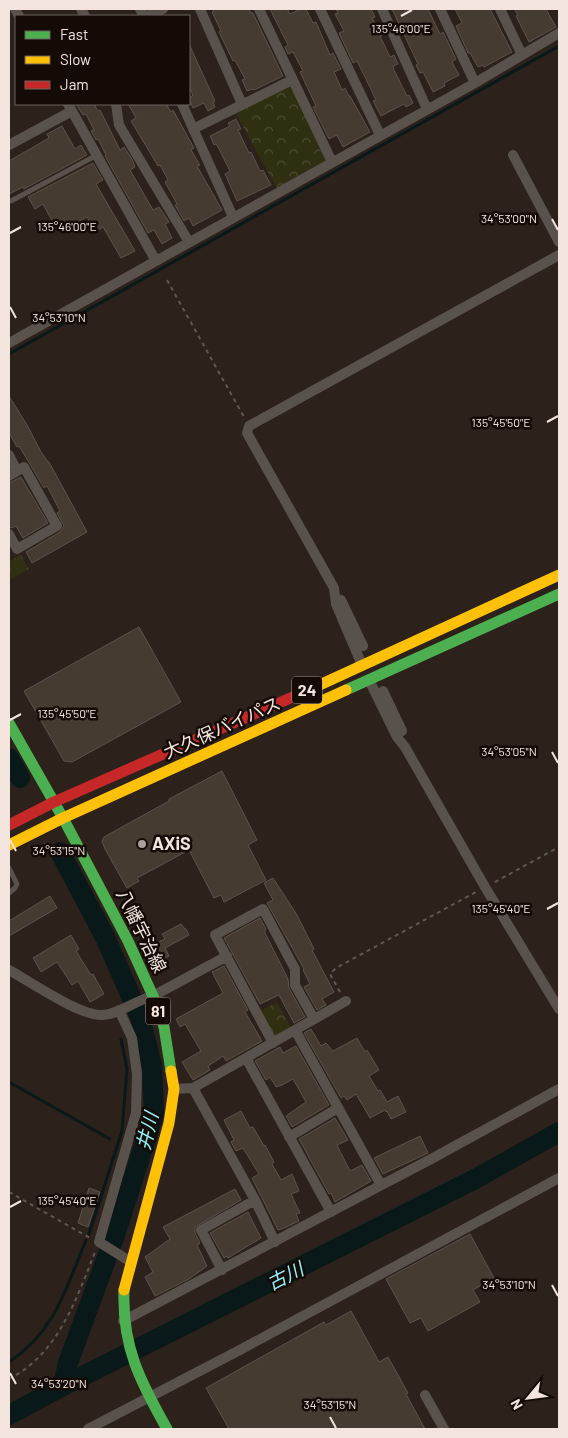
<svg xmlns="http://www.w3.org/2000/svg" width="568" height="1438" font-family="Barlow,'Noto Sans JP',sans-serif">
  <defs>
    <pattern id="park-crowns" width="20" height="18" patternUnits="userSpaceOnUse" patternTransform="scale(1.25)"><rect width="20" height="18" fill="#2f2f11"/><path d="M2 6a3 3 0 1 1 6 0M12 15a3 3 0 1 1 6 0" fill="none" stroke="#4e4d33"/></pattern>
  </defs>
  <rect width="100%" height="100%" fill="#2c211b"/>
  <path fill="url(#park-crowns)" d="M291,86L326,162L277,189L235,112Z
    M21,555L29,569L9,580V561Z
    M277,1002L291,1028L274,1037L261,1011Z"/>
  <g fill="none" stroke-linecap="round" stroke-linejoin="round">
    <path stroke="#091919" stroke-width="3" d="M9,354L559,46
      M9,1082L110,1139
      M89,1234L122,1131L127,1069L121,1039
      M9,1362C55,1332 66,1288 86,1240"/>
    <path stroke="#091919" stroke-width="20" d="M9,758L20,778
      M60,852L105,937L140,1017L152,1066L154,1114L114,1238L68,1363L63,1386
      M9,1415L63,1386L477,1178L559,1132"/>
  </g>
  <path fill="#453b31" stroke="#5b534c" d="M213,9H249L251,13H253L283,76L254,90L253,89L247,91L242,80L245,79L235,60L233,61L219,32L221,31L212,12L214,11Z
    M270,9H287L290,14L301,9H306L313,23L316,22L330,55L333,53L341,69L334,72L342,90L345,88L349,96H350L370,132L343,147L337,135L329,139L313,107L316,106L300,72L303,71L293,52L288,54L285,47L288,45Z
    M336,9H371L375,17L372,18L382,35L380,36L390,57L394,55L398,64L393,66L394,70L407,96L409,95L413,103L406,107L404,104L381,116L373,101L376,100L366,79L357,61L353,63L339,33L344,31L335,14L338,13Z
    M392,9H428L440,34L443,32L456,59L452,62L459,75L444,83L445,86L433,92L423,72L420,73L416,65L418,64Z
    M455,9H490L512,52L484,67L483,65L478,67L470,53H468L456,26L462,23Z
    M514,9H546L556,27L529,42L516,16L518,15Z
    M189,44L215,101L213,102L215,107L208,111L204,103L193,108L189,99L193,95L189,87Z
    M76,104H94L98,111L100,110L120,150L124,147L132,159L135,167L130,170L153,210L159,207L169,222L165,224L172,238L162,244L154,230L148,233L105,156L106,155L98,139L96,140L91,131L94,130L86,114L83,115Z
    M128,104H166L171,112L173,110L194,148L191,150L200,165L197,166L222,210L193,226L189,218L184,221L175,205L177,204L165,182L168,180L160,165L158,166L131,121L136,118Z
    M236,119L241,129L238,130L249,153L251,152L260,171L263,170L271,185L237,201L225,174L230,171L218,147L216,144L214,145L210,136L230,126L228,123Z
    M62,126L75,149L81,145L87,155L24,189L23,187L9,194V161L49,138L47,134Z
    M93,163L103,180L96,184L135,251L121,258L103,227L96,231L87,217L63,230L60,225L56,228L43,204L35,209L28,197Z
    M9,396L27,425L41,452L48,462H49L87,532L32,563L26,552L60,532L64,526L57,513L60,511L47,486L44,488L30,464L19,446L17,447L9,433Z
    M21,477L48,523L23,538L16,526L12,528L9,527V483Z
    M139,627L181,702L72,762L64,761L24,691Z
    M222,771L257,840L248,845L266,880L224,902L221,895L214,898L189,850L137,878L139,881L127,888L105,849L102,841L104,837L169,801V799Z
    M273,878L297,915L314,949L312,950L334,992L322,999L326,1005L317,1010L304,987L310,984L303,970L304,969L267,903L273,900L264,883Z
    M50,896L57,908L9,936V921Z
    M260,918L266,929L265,930V933L288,979L289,988L305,1017L294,1023L279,995L260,1004L224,938Z
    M181,924L185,929H186L189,935L165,948L169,956L161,960L154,944L165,939L162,934Z
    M71,935L79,949L76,951L91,975L93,974L104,994L90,1002L78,981L72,985L57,962L41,972L33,958Z
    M224,966L248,1010L245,1012L262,1041L226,1061L223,1056L208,1066L210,1070L193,1080L182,1062L201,1051L185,1024L180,1027L176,1019L223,993L212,972Z
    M311,1029L321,1046L326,1043L333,1051L357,1038L365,1052L367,1050L379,1070L369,1076L378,1091L380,1090L387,1102L398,1096L406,1112L391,1119L387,1111L386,1112L385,1110L370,1118L356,1094L347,1100L344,1096L341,1098L304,1033Z
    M296,1046L329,1105L292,1127L286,1116L306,1102L293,1079L282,1085L276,1087L270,1077L266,1080L255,1061L280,1047L283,1053Z
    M241,1111L250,1128L253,1127L264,1146L265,1145L274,1162L272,1164L281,1180L292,1174L299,1191L291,1194L300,1213L296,1214L299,1221L284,1228L278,1230L252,1178L259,1174L243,1148L236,1151L231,1142L234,1140L224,1120Z
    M335,1118L348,1140L337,1145L350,1171L362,1165L371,1181L335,1202L331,1193L329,1194L299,1139Z
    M420,1136L428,1153L383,1174L374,1158Z
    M89,1188L100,1192L88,1227L78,1223Z
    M235,1189L241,1200L195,1227V1233L200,1243L197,1245L207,1266L189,1279L155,1296L145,1277L153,1272L145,1257L170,1239L163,1227Z
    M248,1212L261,1238L228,1258L227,1256L224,1258L210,1233Z
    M470,1234L494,1278L473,1290L480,1302L428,1331L421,1318L410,1323L386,1279Z
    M351,1311L379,1362L388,1357L408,1393L406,1394L425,1429H229L206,1388L324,1322L326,1325Z"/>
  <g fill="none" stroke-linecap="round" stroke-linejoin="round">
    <path stroke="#5f5752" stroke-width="2" stroke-dasharray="4 4" stroke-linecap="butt" d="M167,280L244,417
      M44,844L63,848
      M495,882L559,847
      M340,992L330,974L336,968L476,892
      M9,1192L90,1238
      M9,1379C58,1354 76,1300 95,1252"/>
    <path stroke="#59514c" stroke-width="5" d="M11,201L97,155
      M9,868L17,884L15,888L9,893"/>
    <path stroke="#59514c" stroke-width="10" d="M15,9L19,16
      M81,9L85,16
      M140,9L144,16
      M200,9L242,104
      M259,9L332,162
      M320,9L380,135
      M382,9L427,109
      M440,9L475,83
      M500,9L522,55
      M147,16L163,9
      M68,104L156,261
      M116,104L119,125L189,242
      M182,104L233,217
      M193,129L292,80
      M9,145L72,111
      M513,155L559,242
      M9,343L475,83L559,33
      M9,455L17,471
      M9,476L24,467L57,526L17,549L9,534
      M341,600L363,646
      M362,665L336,604L334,588L247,433L249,426L559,255
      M369,680L397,737L405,747L485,887L559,1009
      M383,691L402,731
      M9,970C29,981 81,1017 103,1015C120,1014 136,1000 153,996L227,956
      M119,1010L132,1038L137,1074L136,1113L99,1242L131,1262
      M295,1030L381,1185
      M273,1043L215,935L263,909L295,969V985L314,1019
      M246,1058L331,1212
      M193,1088L346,1001
      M174,1089L193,1088L255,1200L275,1242
      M289,1137L338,1108
      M222,1270L201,1230L255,1200
      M123,1321L433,1158L559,1089
      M425,1395L444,1429
      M88,1429L238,1351L559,1178"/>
    <path stroke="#4caf50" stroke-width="11" d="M346,690L559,594
      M9,723L63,818L128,941L153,996L164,1027L171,1071
      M124,1290C122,1347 140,1381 167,1429"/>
    <path stroke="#ffc107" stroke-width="11" d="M313,688L559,575
      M9,845L63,818L346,690
      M124,1290L169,1123L174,1089L171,1071"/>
    <path stroke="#c62828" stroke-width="11" d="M9,825L54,802L313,688"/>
  </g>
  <path fill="none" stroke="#f3e5de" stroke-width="2" d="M401,16L412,10M552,219L558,230M10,233L21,227M10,307L16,318M547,422L558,416M10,720L21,714M552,752L558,763M10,840L16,851M547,909L558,903M10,1207L21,1201M552,1285L558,1296M10,1373L16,1384M330,1417L336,1428"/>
  <circle fill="#ada09a" stroke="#140b07" stroke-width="2" cx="142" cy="844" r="5"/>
  <g text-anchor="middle" stroke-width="5" stroke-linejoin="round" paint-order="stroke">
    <g fill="#140b07" stroke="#b0a49e" stroke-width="1">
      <rect x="292" y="676.5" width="30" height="27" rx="4"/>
      <rect x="145.5" y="997.5" width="25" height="27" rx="4"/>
    </g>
    <g font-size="16" font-weight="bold" fill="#f3e5de">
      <text x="307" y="696">24</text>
      <text x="158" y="1017">81</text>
    </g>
    <g font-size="18" fill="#f3e5de" stroke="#140b07">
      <text transform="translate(222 728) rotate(-24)" y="6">大久保バイパス</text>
      <text transform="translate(141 931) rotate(64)" y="6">八幡宇治線</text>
    </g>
    <g font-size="18" font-weight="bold" fill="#f3e5de" stroke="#140b07" text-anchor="start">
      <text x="152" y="850">AXiS</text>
    </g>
    <g font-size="19" font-style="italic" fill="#8ef3f9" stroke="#140b07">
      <text transform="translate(147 1131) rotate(-76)" y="7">井川</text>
      <text transform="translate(285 1276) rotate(-27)" y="7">古川</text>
    </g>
  </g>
  <g font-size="12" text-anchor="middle" fill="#f3e5de" stroke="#140b07" stroke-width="5" stroke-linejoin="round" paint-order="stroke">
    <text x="401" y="33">135°46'00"E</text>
    <text x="509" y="223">34°53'00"N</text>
    <text x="67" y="231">135°46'00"E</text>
    <text x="59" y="322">34°53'10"N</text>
    <text x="501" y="427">135°45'50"E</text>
    <text x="67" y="718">135°45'50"E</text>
    <text x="509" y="756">34°53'05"N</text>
    <text x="59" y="855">34°53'15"N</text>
    <text x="501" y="913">135°45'40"E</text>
    <text x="67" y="1205">135°45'40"E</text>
    <text x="509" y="1289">34°53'10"N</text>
    <text x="59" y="1388">34°53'20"N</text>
    <text x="330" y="1409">34°53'15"N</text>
  </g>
  <rect width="568" height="1438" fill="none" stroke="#f3e5de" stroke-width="20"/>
  <rect x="15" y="15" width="175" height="90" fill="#140b07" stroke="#6d625d"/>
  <rect x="25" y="31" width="25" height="8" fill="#4caf50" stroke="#6d625d"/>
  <text x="60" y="40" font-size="15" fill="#f3e5de">Fast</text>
  <rect x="25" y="56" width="25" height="8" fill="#ffc107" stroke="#6d625d"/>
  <text x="60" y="65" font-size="15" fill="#f3e5de">Slow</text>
  <rect x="25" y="81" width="25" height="8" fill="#c62828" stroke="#6d625d"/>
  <text x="60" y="90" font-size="15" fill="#f3e5de">Jam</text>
  <g transform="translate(528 1398) rotate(241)" stroke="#140b07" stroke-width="4" paint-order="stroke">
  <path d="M0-4L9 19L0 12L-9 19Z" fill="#f3e5de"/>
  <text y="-8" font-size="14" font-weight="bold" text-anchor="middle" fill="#f3e5de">N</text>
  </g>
</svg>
